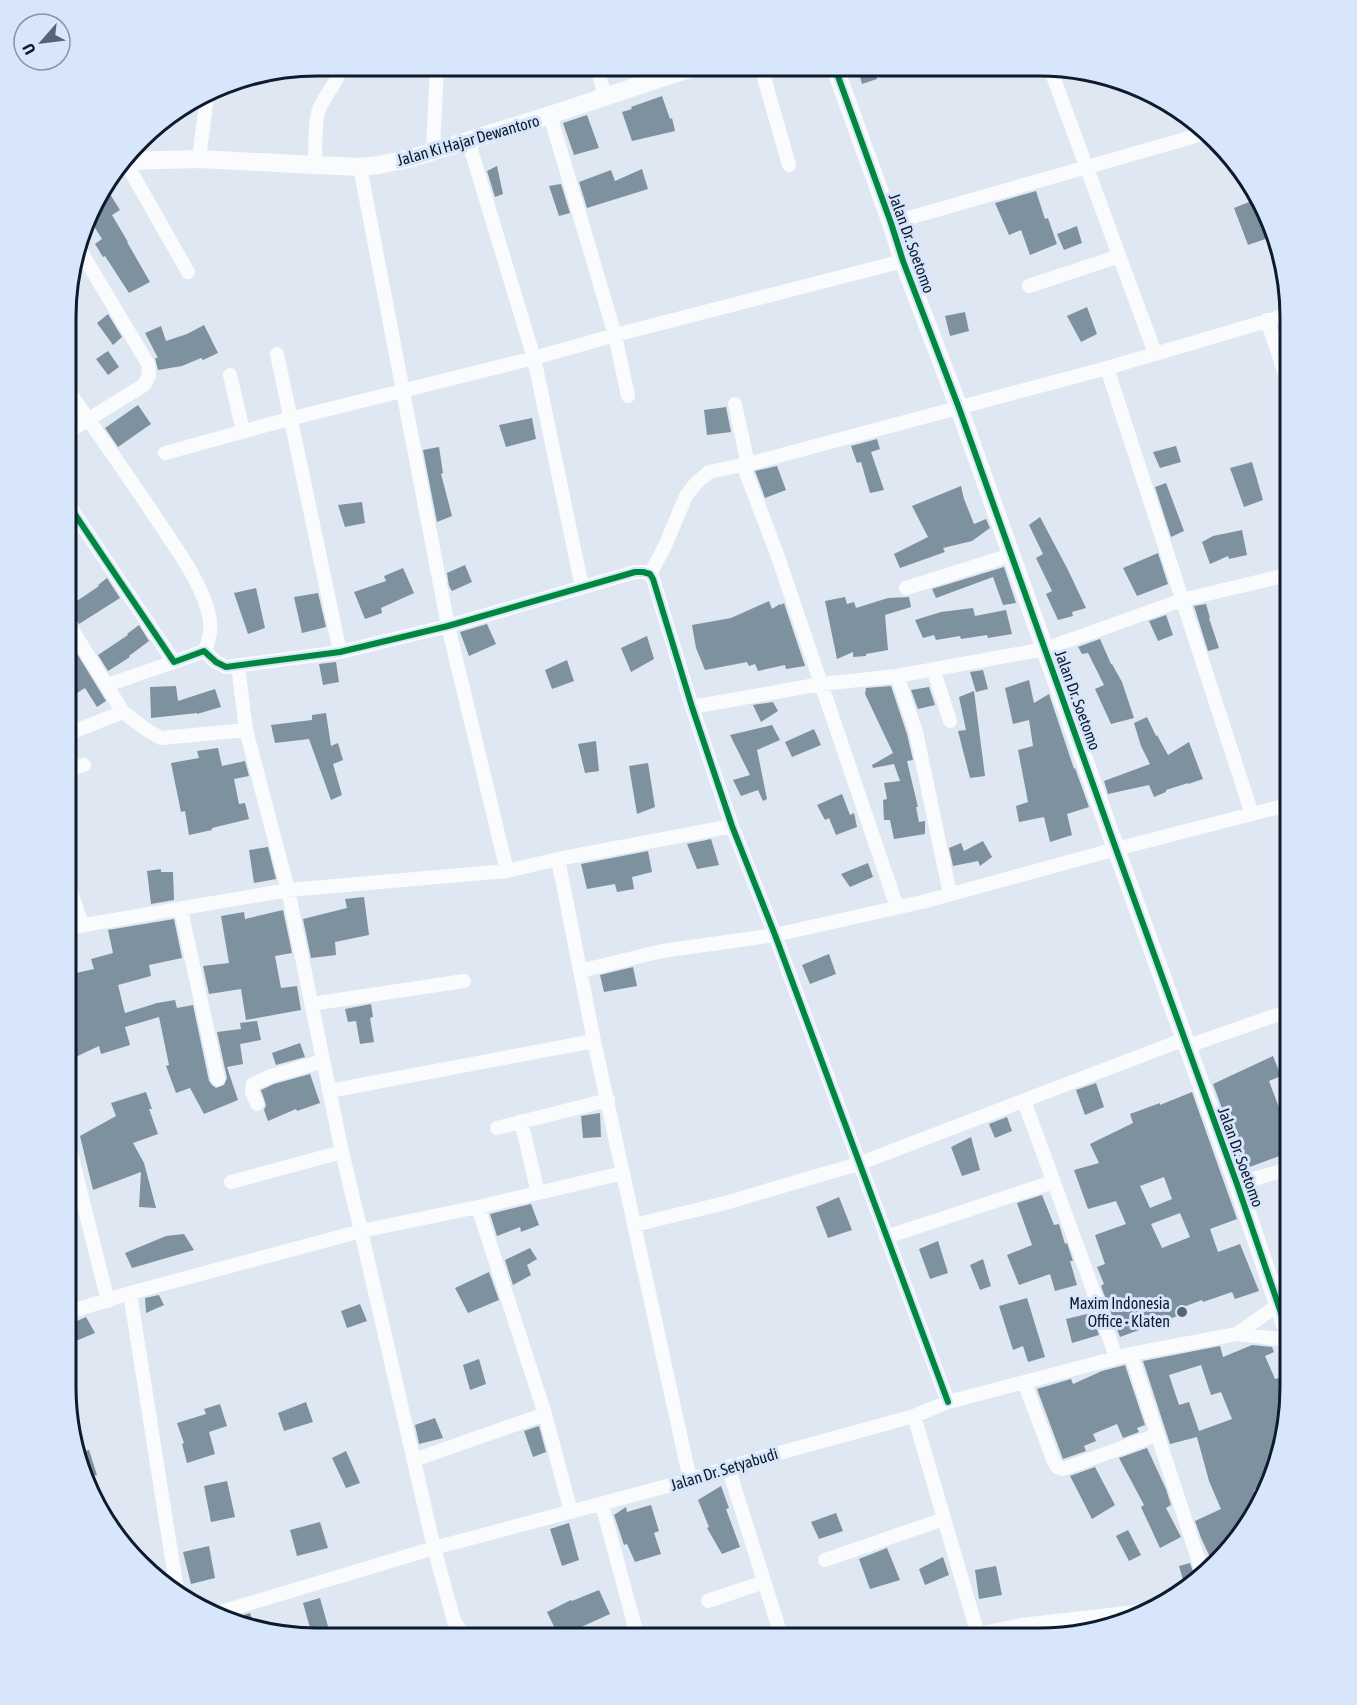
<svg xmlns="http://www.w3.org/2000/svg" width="1357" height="1705" font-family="'Asap Condensed',sans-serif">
  <rect width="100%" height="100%" fill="#dfe7f3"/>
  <path fill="#7d919e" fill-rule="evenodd" d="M858,68H875L877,79L862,84Z
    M662,96L670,119L672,118L675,131L632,141L622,112L632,109L631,107Z
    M587,115L599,148L574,155L563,123Z
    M497,166L503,194L495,197L487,171Z
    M642,169L648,189L587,208L579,182L611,170L615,181Z
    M561,184L570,213L559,216L549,186Z
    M105,186L120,210L112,215L128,242H127L150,282L129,293L105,256L103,257L95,244L102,239L90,220L99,192Z
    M1036,191L1045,219L1048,218L1057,244L1030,255L1021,230L1009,235L995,203Z
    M1259,198L1271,237L1248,245L1234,208Z
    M1077,226L1082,243L1064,250L1057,234Z
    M1087,307L1097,334L1081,342L1067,316Z
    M965,312L969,331L950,336L945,316Z
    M108,314L122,337L113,345L97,323Z
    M204,325L218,353L203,360L201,358L182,366L158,370L155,358H158L145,333L161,326L166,341L187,334Z
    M108,351L119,367L108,375L96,359Z
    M138,405L151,424L118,447L105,428Z
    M726,407L731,432L707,435L704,410Z
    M532,418L536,439L506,447L499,425Z
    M877,439L880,449L871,452L884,490L870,493L861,462L857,463L851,446Z
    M1176,446L1181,462L1160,468L1153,452Z
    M439,447L443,473L441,474L452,516L437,522L423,450Z
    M1252,462L1263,500L1244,507L1230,468Z
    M777,466L786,490L765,498L755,471Z
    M1166,483L1184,531L1171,537L1155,487Z
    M961,486L964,499L974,524L986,519L990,528L972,541L943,548L945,552L900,568L894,554L928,537L912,506Z
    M362,502L365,523L345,527L338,505Z
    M1040,517L1068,570L1086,608L1072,612L1073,616L1058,620L1046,594L1052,591L1036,558L1043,554L1029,525Z
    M1242,530L1247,555L1229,559L1228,556L1210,564L1202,542L1213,536Z
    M1158,553L1168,584L1137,596L1123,568Z
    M465,565L472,582L452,591L449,586L447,573Z
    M1004,567L1016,603L1003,605L993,577L936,598L932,589Z
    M403,568L414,593L381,608L382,613L365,619L354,592L386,581L384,576Z
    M107,578L120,598L79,624L73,615L68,614V607L99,586L98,585Z
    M256,588L265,628L248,634L234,593Z
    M318,593L326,627L302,633L294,597Z
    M845,597L847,604L854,602L856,608L888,598L909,597L911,607L885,615L888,650L866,654V656L853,657V652L837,659L825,601Z
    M769,601L772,609L780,604L781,605L784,603L805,666L786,669L785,665L758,671L755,664L749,666L747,662L705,670L696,648L692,625L731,618Z
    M1206,604L1210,618H1209L1219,648L1208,651L1194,606Z
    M973,608L975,616L1006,610L1012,634L988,638L987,635L961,639L960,636L936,640L934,635L923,638L915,620L941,612Z
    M1166,615L1173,635L1158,641L1149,621Z
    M487,624L496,644L469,656L460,632Z
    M139,625L149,641L129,656L130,657L108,671L98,655L128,635L127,634Z
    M647,636L654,659L631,672L621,648Z
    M68,639L106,701L97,707L85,688L67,699Z
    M1100,639L1111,664H1112L1122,682L1134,718L1111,724L1095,689L1104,685L1088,653L1082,654L1078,647Z
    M567,660L574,681L552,689L545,670Z
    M336,662L339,682L323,685L319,664Z
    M983,670L988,689L976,692L970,672Z
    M1029,680L1034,703L1049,694L1074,769L1075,768L1089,807L1067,814L1072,835L1050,842L1044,817L1019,822L1016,806L1028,802L1018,750L1033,746L1029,720L1013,724L1005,688Z
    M176,686L178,701L215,689L221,707L197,714V713L151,718L150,687Z
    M891,686L907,734L913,760L907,761L918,807H916L919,822L925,821V834L894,839L890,820H884L883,800L887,799L884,783L900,781L894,764L873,768L872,765L893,753L865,694L866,688Z
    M929,687L935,705L918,709L911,690Z
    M974,691L985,776L970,778L958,731L966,730L959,697Z
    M773,702L778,711L761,722L753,705Z
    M326,713L331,746L338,743L343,760L333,764L342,795L331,800L309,739L275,743L271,725L312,720V715Z
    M1147,717L1156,736L1157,735L1168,755L1189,742L1203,779L1188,784V783L1166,790V792L1154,797L1149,785L1108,794L1104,781L1150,764L1141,746L1134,723Z
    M772,725L780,740L757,750L767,799L763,801L758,790L741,796L733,780L750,775L730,735Z
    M814,729L821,745L792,757L785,742Z
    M596,741L599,771L585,773L578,744Z
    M218,748L222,766L245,761L249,776L234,779L239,804L245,803L249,819L212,828V830L189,835L185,811L181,812L171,763L199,758L197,751Z
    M648,763L655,807L637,814L629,766Z
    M842,794L850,815L854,813L857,827L836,835L829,818L825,820L817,805Z
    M711,839L719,865L697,869L687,844Z
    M983,841L992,857L980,866L978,861L953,866L949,848L961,843L964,851Z
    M268,847L276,879L254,883L249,850Z
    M648,851L652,872L632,877L634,889L617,892L615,884L587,889L581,864Z
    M868,863L873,877L850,887L841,874Z
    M161,869V872H173L174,900L151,904L147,871Z
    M364,897L369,935L335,942L336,955L311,958L303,919L347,908L345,899Z
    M283,910L292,953L275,956L281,988L297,986L301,1010L246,1020L241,989L209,994L203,966L229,963L221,916L244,912L245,919Z
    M174,919L182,958L149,965L151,976L118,985L125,1013L157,1003L175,1000L177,1008L193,1005L209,1081L212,1085L216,1088L224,1085L227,1078L217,1032L241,1029L240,1023L257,1021L261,1040L240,1044L243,1064L227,1067L238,1100L204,1114L190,1088L176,1093L166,1066L169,1065L159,1017L125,1027L130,1045L101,1054L99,1046L67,1061V975L94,969L91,959L113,953L108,930Z
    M829,954L836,974L810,984L802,965Z
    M633,967L637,986L604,992L600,975Z
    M371,1004L373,1017L370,1018L374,1042L360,1044L356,1021L348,1022L345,1009Z
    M300,1043L305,1057L276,1065L272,1053Z
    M1273,1056L1281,1076L1269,1081L1291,1139V1152L1244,1169L1213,1084Z
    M310,1074L320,1103L297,1111L296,1109L268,1121L264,1110L266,1105L261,1090L274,1084Z
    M1096,1083L1104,1107L1085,1115L1076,1090Z
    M146,1092L152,1109H149L158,1134L133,1143L144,1163L156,1208L139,1207L141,1172L93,1190L80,1136L116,1116L111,1103Z
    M1192,1092L1237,1219L1210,1229L1218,1252L1240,1244L1259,1291L1235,1299L1232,1292L1203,1302L1202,1300L1178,1309L1180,1315L1120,1337L1101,1286L1104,1284L1097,1267L1105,1264L1095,1235L1126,1224L1116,1201L1088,1209L1074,1170L1099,1163L1090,1144L1133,1123L1130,1114L1160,1103V1105ZM1164,1177L1172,1199L1150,1208L1140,1186ZM1180,1213L1190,1237L1162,1248L1151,1224Z
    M600,1113L601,1137L583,1138L581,1116Z
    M1007,1117L1012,1131L995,1138L989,1124Z
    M971,1137L980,1170L962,1176L951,1147Z
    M1042,1195L1054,1225L1059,1224L1065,1244L1067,1243L1073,1261H1070L1077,1285L1055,1291L1050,1274L1019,1285L1007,1255L1032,1245L1017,1203Z
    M839,1197L852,1230L828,1238L816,1207Z
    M531,1204L539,1225L521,1232L520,1227L497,1236L490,1214Z
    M184,1234L194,1250L132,1268L125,1253L166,1236Z
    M938,1241L948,1273L930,1279L919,1249Z
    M530,1248L537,1259L527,1265L531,1275L513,1285L505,1260Z
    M983,1259L991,1286L980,1290L970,1265Z
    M489,1272L499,1300L468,1313L455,1288Z
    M159,1295L164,1305L146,1313L145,1298Z
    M1027,1298L1045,1357L1028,1362L1023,1346L1013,1350L999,1306Z
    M360,1304L367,1321L347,1328L341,1311Z
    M1091,1313L1099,1335L1072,1343L1066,1319Z
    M86,1317L95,1333L66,1345V1326Z
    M1252,1345L1272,1347L1274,1352L1265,1356L1275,1379L1285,1376L1290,1391V1404L1278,1468L1270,1483L1254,1490L1260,1503L1258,1508L1246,1513L1250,1524L1249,1527L1226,1549L1210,1557L1201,1538L1195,1521L1221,1509L1209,1481L1197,1437L1170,1444L1143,1361L1220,1346L1223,1357ZM1201,1365L1211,1395L1221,1392L1232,1419L1199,1431L1189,1402L1179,1405L1169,1375Z
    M479,1359L486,1384L470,1390L463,1365Z
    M1125,1365L1145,1425L1137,1428L1139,1432L1123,1438L1117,1424L1093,1434L1096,1441L1084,1446L1086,1451L1063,1459L1037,1389L1071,1379L1073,1384L1102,1371Z
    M306,1402L313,1422L284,1431L278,1413Z
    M220,1404L227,1426L209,1432L215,1454L187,1463L182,1444L184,1443L177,1423L206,1414L204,1409Z
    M435,1418L443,1438L419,1444L415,1425Z
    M539,1426L546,1452L533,1457L524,1431Z
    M1147,1448L1166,1489L1171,1505L1166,1508L1181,1537L1160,1548L1141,1507L1144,1505L1119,1458Z
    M89,1450L97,1475L85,1478L75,1454Z
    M346,1451L360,1483L346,1488L332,1458Z
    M1095,1467L1115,1505L1092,1519L1070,1476Z
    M227,1481L235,1517L211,1522L204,1486Z
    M721,1486L729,1508L726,1509L740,1547L722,1554L707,1528L709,1527L698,1500Z
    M651,1505L659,1531L654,1533L661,1554L635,1562L627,1544L624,1545L614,1515L626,1507L627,1512Z
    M836,1513L843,1531L819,1539L811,1522Z
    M320,1522L328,1548L297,1556L290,1530Z
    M569,1523L579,1560L562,1566L550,1529Z
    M1128,1530L1141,1555L1129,1561L1116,1536Z
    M209,1546L215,1578L191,1584L183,1552Z
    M887,1548L900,1580L870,1589L859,1559Z
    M943,1557L949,1575L925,1585L919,1569Z
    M1190,1563L1195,1577L1185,1587L1179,1566Z
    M996,1566L1002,1595L979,1599L975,1570Z
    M599,1590L610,1614L559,1637L547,1612L571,1600L572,1601Z
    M320,1598L329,1630L312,1635L303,1603Z
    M250,1613L256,1630L236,1625L233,1618Z"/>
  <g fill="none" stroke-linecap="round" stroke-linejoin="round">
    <path stroke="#fafbfd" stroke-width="14" d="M597,67L605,97
      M761,67L789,165
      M1050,68L1155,353
      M550,115L615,335L628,396
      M468,140L534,358L582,587
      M433,151L437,66
      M199,159L207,96
      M125,161L188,272
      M315,165C316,150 314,127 318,113C322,96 339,84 340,66
      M360,167L448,626L507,871
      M891,223L1203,134
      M1029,286L1119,256
      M1267,320L1291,392
      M277,354L340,652
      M1107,368L1252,814
      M230,375L243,431
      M68,390C100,437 133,483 164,530C181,555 205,589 210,620C211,631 210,641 204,651
      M735,404L748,464
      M68,432L144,385L149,376L148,364L80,250
      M165,453L289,419L534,358L615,335L903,261
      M743,465L777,554L897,907
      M68,504L174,662L204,651L216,662L226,667L340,652L448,626L635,572H643L650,574L653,579L692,707L732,826L775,935L948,1402
      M650,574L665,546L686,496L696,483L709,472L748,464L1107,368L1291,314
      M906,588L1011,555
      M68,623L123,712L147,730L161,738L246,730
      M238,665L246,730L288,890L342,1152L361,1231L434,1548L454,1621L466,1638
      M933,669L950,721
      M897,676L916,732L950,894
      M107,685L174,662
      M692,707L821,684L897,676L1045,649L1182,600L1291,574
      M67,734L123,712
      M67,770L84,765
      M558,859L594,1041L690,1480
      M67,880L82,925
      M181,910L218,1079
      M67,928L288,890L507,871L558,859L732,826
      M580,971L662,951L775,935L926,901L1116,849L1291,804
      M311,1004L464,981
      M1188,1046L1291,1010
      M329,1091L594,1041
      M1024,1101L1087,1273L1116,1357
      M257,1104L252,1092L253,1084L271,1076L323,1061
      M521,1121L538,1193
      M497,1128L608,1100
      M67,1138L108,1301
      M231,1182L342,1152
      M1237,1184L1291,1168
      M478,1207L545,1414L571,1512
      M634,1225L725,1203L858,1164L1185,1039
      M886,1237L1053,1182
      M130,1293L178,1597
      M66,1313L130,1293L361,1231L478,1207L623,1173
      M1237,1334L1278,1305
      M1131,1354L1202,1571
      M1024,1382L1053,1459L1057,1467L1063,1469L1157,1435
      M914,1416L979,1638
      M414,1460L545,1414
      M728,1467L782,1638
      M602,1505L638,1638
      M825,1560L944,1519
      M708,1601L764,1582
      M214,1614L434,1548L690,1480L728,1467L914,1416L948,1402L1131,1354L1237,1334L1290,1340
      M966,1638L978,1634L1021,1625L1145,1611"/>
    <path stroke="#fafbfd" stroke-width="18" d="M835,68L891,223L903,261L959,408L1116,849L1237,1184L1291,1342
      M125,161L199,159L315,165L360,167L379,165L412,158L550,115L695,67"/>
    <g stroke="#d7e6fb" stroke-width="10">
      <path id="cycleway" d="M835,68L891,223L903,261L959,408L1116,849L1237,1184L1291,1342
        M68,504L174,662L204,651L216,662L226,667L340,652L448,626L635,572H643L650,574L653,579L692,707L732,826L775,935L948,1402"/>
    </g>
    <use href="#cycleway" stroke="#00873e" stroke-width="6"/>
  </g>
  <circle fill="#576272" stroke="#d7e6fb" stroke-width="2" cx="1182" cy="1312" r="6"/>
  <g text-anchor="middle" stroke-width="6" stroke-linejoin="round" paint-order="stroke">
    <g font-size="16" fill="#0e1a2d" stroke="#d7e6fb">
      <text transform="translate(468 140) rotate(-16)" y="6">Jalan Ki Hajar Dewantoro</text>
      <text transform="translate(912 243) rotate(70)" y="6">Jalan Dr. Soetomo</text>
      <text transform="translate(1078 700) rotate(70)" y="6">Jalan Dr. Soetomo</text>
      <text transform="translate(1241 1157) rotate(70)" y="6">Jalan Dr. Soetomo</text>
      <text transform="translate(724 1469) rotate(-17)" y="6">Jalan Dr. Setyabudi</text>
    </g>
    <g font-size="16" fill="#0e1a2d" stroke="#d7e6fb" text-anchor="end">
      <text x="1170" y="1309">Maxim Indonesia<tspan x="1170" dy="18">Office - Klaten</tspan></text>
    </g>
  </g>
  <path d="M0 0H1357V1705H0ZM317 76H1039A241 241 0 0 1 1280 317V1387A241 241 0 0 1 1039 1628H317A241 241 0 0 1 76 1387V317A241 241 0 0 1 317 76Z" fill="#d7e6fb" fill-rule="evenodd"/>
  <path fill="none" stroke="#0e1a2d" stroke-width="3" d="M317 76H1039A241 241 0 0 1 1280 317V1387A241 241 0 0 1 1039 1628H317A241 241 0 0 1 76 1387V317A241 241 0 0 1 317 76Z"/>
  <g transform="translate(42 42) rotate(242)"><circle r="28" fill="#d7e6fb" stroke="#8794a9" stroke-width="1.5"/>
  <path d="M0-4.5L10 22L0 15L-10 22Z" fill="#576272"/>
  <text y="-9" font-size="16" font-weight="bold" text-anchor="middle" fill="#0e1a2d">U</text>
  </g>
</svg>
